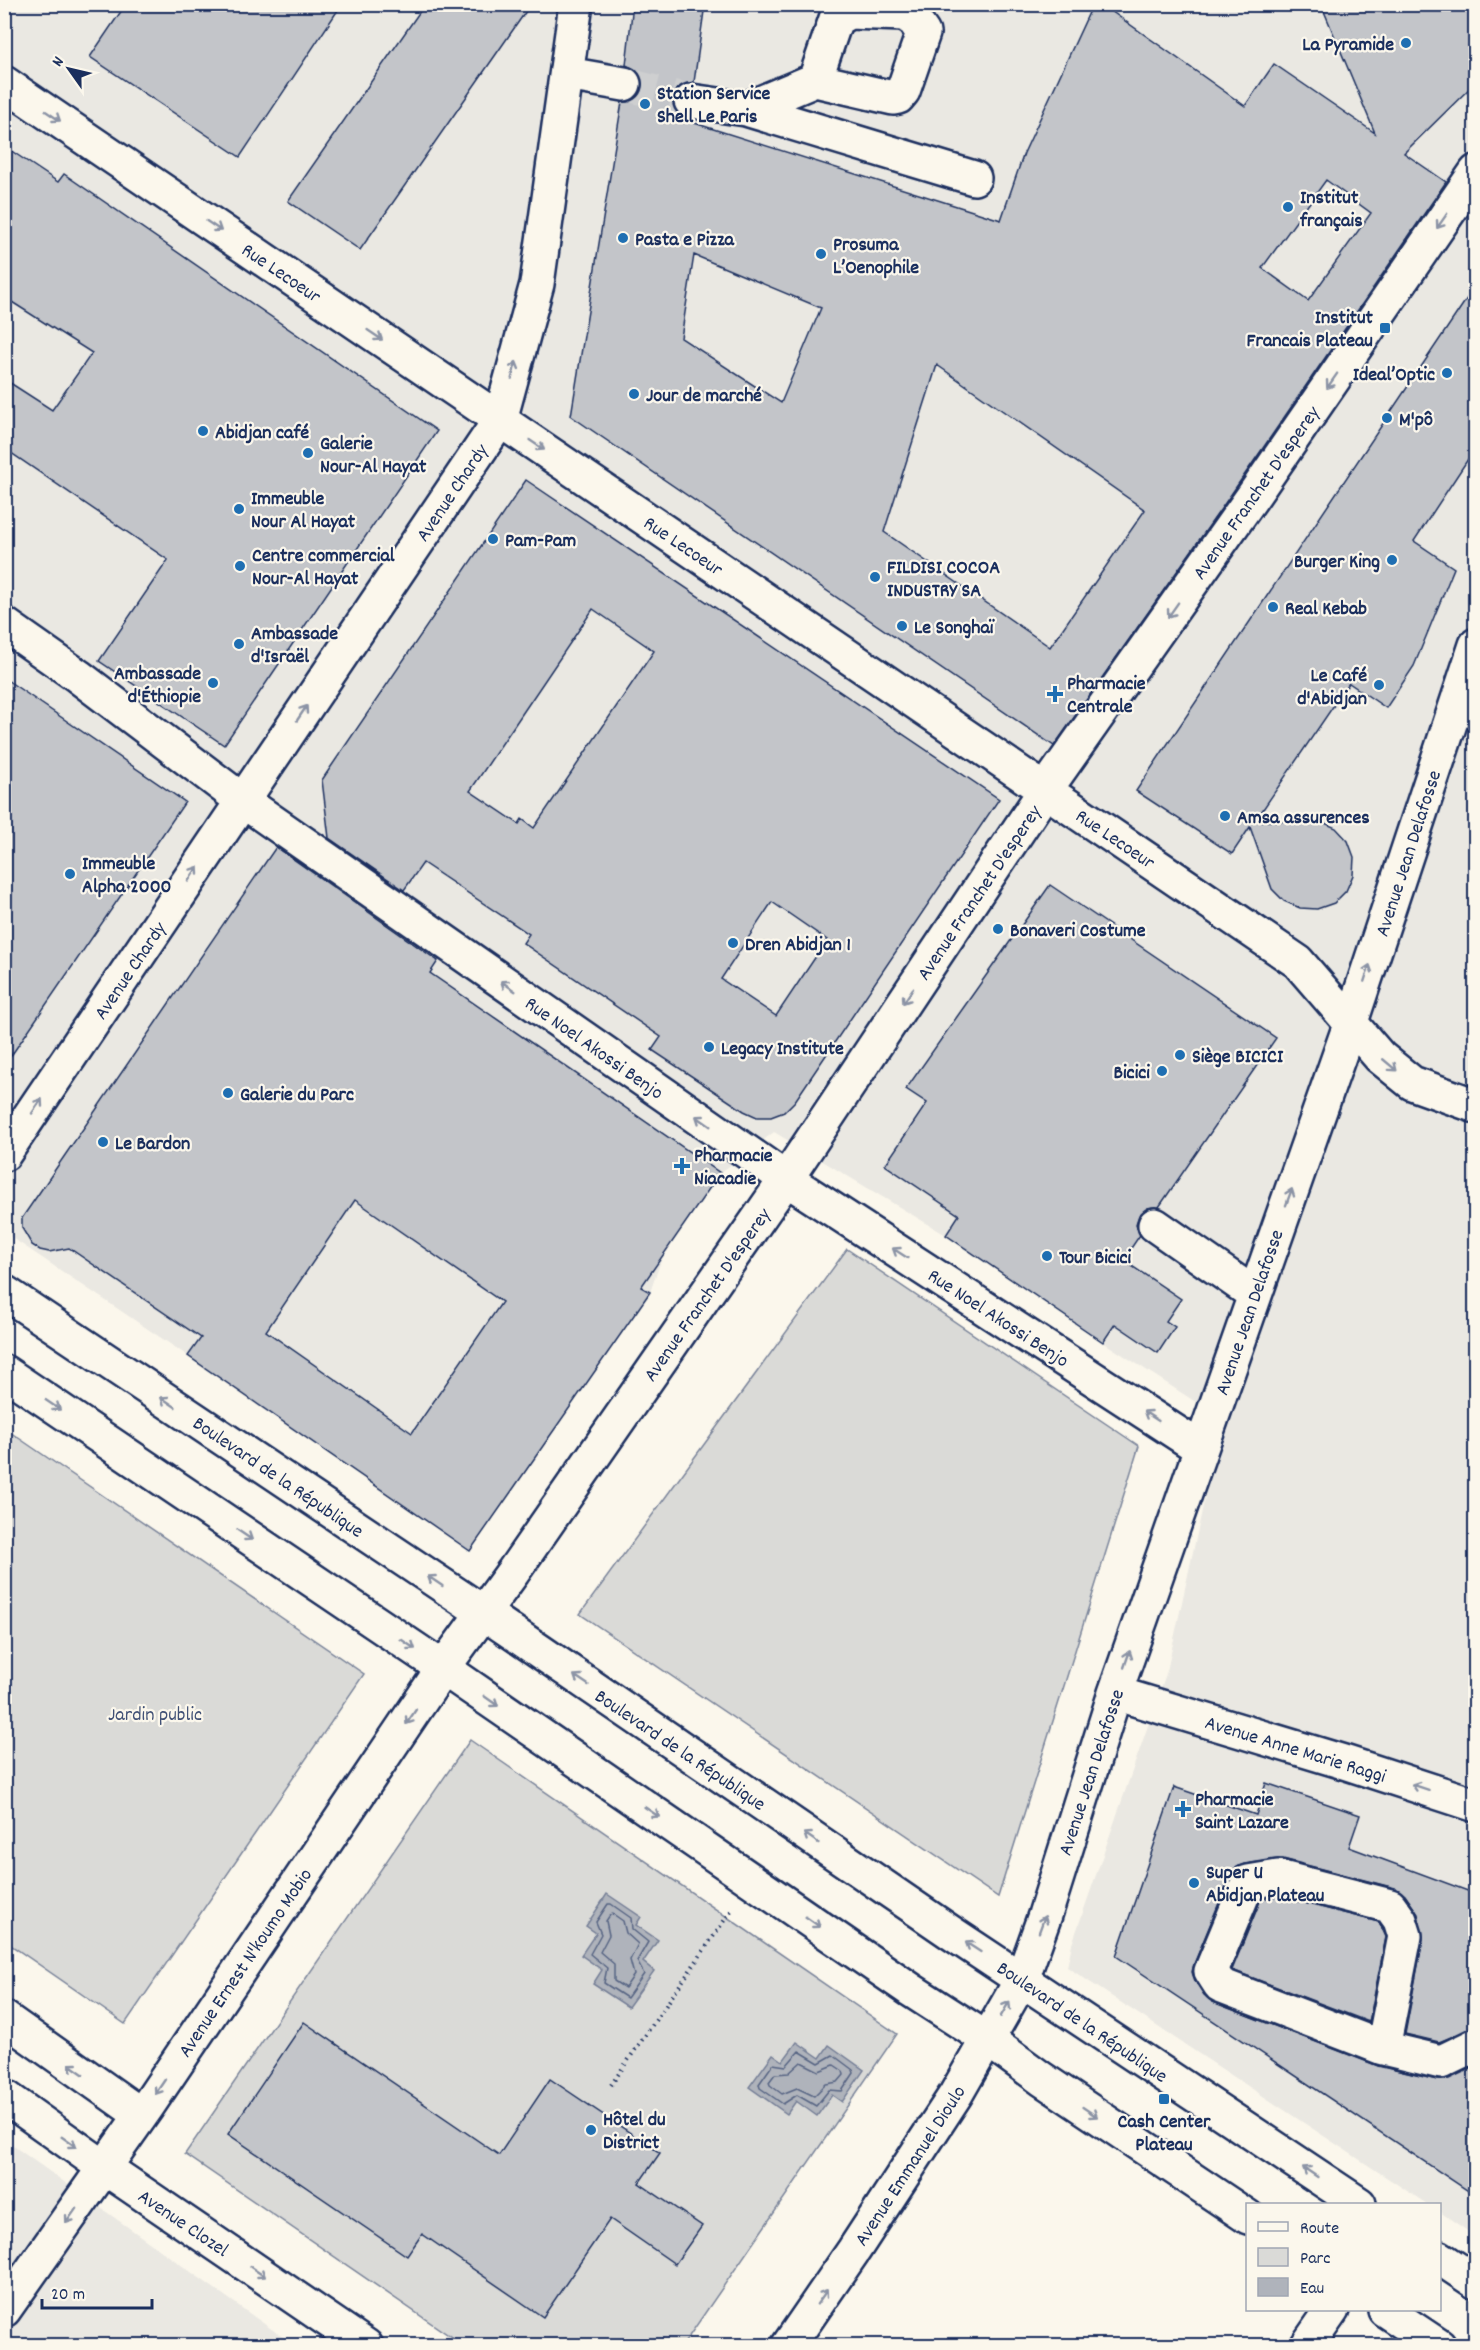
<svg xmlns="http://www.w3.org/2000/svg" width="1480" height="2350" font-family="Dekko,sans-serif">
  <rect width="100%" height="100%" fill="#fbf7ec"/>
  <filter id="ink" filterUnits="userSpaceOnUse"><feTurbulence type="fractalNoise" baseFrequency=".0167" numOctaves="2"/><feDisplacementMap in="SourceGraphic" scale="12" xChannelSelector="R" yChannelSelector="G"/><feConvolveMatrix kernelMatrix="1 2 1 2 8 2 1 2 1" color-interpolation-filters="sRGB"/></filter>
  <g filter="url(#ink)">
    <path fill="#eae8e2" d="M4,5H1475V2236L1440,2212V2204H1427L1067,1967L1072,1944L1167,1671L1222,1419L1103,1342L946,1235L774,1132L720,1173L663,1255L650,1292L470,1551L188,1356L5,1233Z
      M5,2140L294,2345H5Z"/>
    <path fill="#dadad7" stroke="#7a849a" stroke-width="1.5" d="M847,1249L1139,1446L998,1897L580,1614Z
      M4,1428L364,1674L125,2024L5,1941Z
      M470,1740L897,2034L683,2345H463L185,2154Z"/>
    <path fill="#afb3bb" stroke="#747e96" stroke-width="1.5" d="M607,1894L641,1917L636,1925L658,1940L643,1962L654,1971L628,2007L593,1984L602,1970L581,1955L596,1933L586,1926Z
      M797,2042L820,2058L829,2045L864,2070L842,2102L832,2095L817,2116L796,2101L787,2114L749,2087L773,2054L783,2061Z"/>
    <g fill="none" stroke-linecap="round" stroke-linejoin="round">
      <path stroke="#566483" stroke-width="1.5" d="M608,1904H611L631,1918L632,1929L648,1942L637,1961L644,1974L627,1998L604,1983L607,1968L590,1954L601,1934L596,1922Z
        M613,1914L623,1921L626,1933L638,1944L630,1960L634,1975L625,1988L614,1981V1964L600,1952L609,1935L606,1921L610,1915Z
        M799,2051L819,2063L833,2055L853,2070L854,2073L842,2091L829,2090L816,2106L797,2095L783,2104L760,2088L759,2084L773,2064L786,2066Z
        M801,2062L819,2071L834,2065L843,2071L844,2075L838,2082L826,2084L814,2096L797,2088L782,2094L770,2085L769,2082L775,2074L789,2073Z"/>
    </g>
    <path fill="#c3c5c9" stroke="#1b2f5e" stroke-width="1.5" fill-rule="evenodd" d="M126,4H342L240,157L90,57Z
      M425,4H531L360,250L288,201Z
      M633,4H705L694,82L684,84L677,89L673,98V107L680,116L688,121L1001,220L1024,153L1093,4H1101L1245,106L1274,64L1375,133L1321,4H1476V82L1404,153L1446,182L1221,509L1054,746L571,416L622,102H630L638,96L642,87V78L636,70L626,65ZM1326,180L1371,213L1308,301L1262,268ZM694,255L821,308L781,403L681,338ZM937,365L1145,510L1050,647L884,532Z
      M4,146L58,182L64,174L437,431L224,745L99,661L168,560L4,448V379L52,410L92,353L4,297Z
      M1476,285V447L1414,541L1454,568L1414,666L1386,708L1349,683L1255,821H1320L1336,828L1348,841L1354,857L1353,875L1346,891L1334,903L1317,909L1300,908L1284,901L1272,889L1250,827L1232,854L1136,791Z
      M526,480L999,799L795,1101L784,1112L771,1117H757L744,1111L652,1050L661,1037L523,943L529,934L423,863L404,890L329,838L322,780ZM593,609L654,651L534,828L522,819L519,824L470,791ZM772,902L827,940L776,1016L721,979Z
      M4,678L185,802L4,1066Z
      M276,847L438,961L430,973L720,1173L641,1287L650,1292L470,1551L188,1356L201,1338L69,1248L49,1252L40,1250L32,1245L22,1228V1218ZM355,1200L502,1302L412,1433L266,1331Z
      M1050,885L1276,1038L1159,1207L1148,1208L1139,1215L1136,1224L1140,1235L1123,1260L1181,1299L1166,1321L1175,1327L1158,1353L1115,1324L1103,1342L946,1235L959,1215L885,1165L927,1103L906,1089Z
      M1266,1783L1360,1815L1349,1847L1476,1894V2027L1439,2042L1405,2034L1423,1939L1418,1914L1405,1895L1395,1888L1283,1859L1244,1864L1237,1867L1231,1874L1194,1964L1192,1972L1195,1981L1204,1995L1213,2002L1378,2066L1437,2080L1449,2079L1476,2066V2196L1116,1956L1174,1787L1256,1815Z
      M1277,1896L1379,1922L1386,1937L1369,2022L1232,1970L1261,1899Z
      M304,2022L499,2155L550,2079L660,2153L639,2183L702,2226L675,2264L610,2219L543,2317L422,2234L407,2256L228,2134Z"/>
    <g fill="none" stroke-linecap="round" stroke-linejoin="round">
      <path stroke="#cecfd0" stroke-width="33" stroke-dasharray="33 16" stroke-linecap="butt" d="M624,84L691,101"/>
      <g stroke="#1b2f5e" stroke-width="38">
        <path id="minor" d="M567,74L624,84
          M4,83L1298,962L1380,1057L1412,1083L1476,1106
          M691,101L746,109L974,178
          M746,109L815,80L893,98L898,97L903,91L923,33L914,20L904,14L849,12L836,19L815,80
          M4,624L78,676L243,801L786,1179L1200,1448
          M4,1154L500,420L537,284L576,4
          M1155,1225L1254,1294
          M1115,1693L1347,1763L1476,1805
          M4,2018L141,2115
          M1383,2048L1405,1936L1400,1920L1390,1906L1278,1877L1248,1882L1211,1971L1220,1985L1383,2048L1441,2062L1476,2045
          M4,2096L105,2168L366,2346
          M4,2310L147,2107L443,1668L513,1572L786,1179L1046,789L1253,496L1476,172
          M788,2346L854,2250L956,2094L1022,1979L1045,1915L1115,1693L1351,1022L1476,645
          M1307,2346L1332,2310"/>
      </g>
      <g stroke="#1b2f5e" stroke-width="38">
        <path id="major" d="M4,1292L484,1613L950,1932L1359,2204
          M4,1372L443,1668L911,1990L987,2039L1042,2079L1248,2217
          M1440,2258L1476,2282
          M1385,2310L1439,2346"/>
      </g>
      <path stroke="#1b2f5e" stroke-width="4" stroke-dasharray="1.5 4.5" stroke-linecap="butt" d="M611,2085L733,1908"/>
      <use href="#minor" stroke="#fbf7ec" stroke-width="33"/>
      <use href="#major" stroke="#fbf7ec" stroke-width="33"/>
    </g>
    <defs><path id="oneway-shaft" d="M-6 0H5M1.5-3L5.5 0L1.5 3" fill="none" stroke-width="1.6" stroke-linecap="round" stroke-linejoin="round" transform="scale(1.5)"/></defs>
    <g stroke="#8b93a5">
      <use href="#oneway-shaft" transform="translate(53 116) rotate(34)"/>
      <use href="#oneway-shaft" transform="translate(1442 221) rotate(125)"/>
      <use href="#oneway-shaft" transform="translate(214 226) rotate(34)"/>
      <use href="#oneway-shaft" transform="translate(375 335) rotate(34)"/>
      <use href="#oneway-shaft" transform="translate(514 370) rotate(-75)"/>
      <use href="#oneway-shaft" transform="translate(1332 381) rotate(125)"/>
      <use href="#oneway-shaft" transform="translate(537 445) rotate(34)"/>
      <use href="#oneway-shaft" transform="translate(1173 610) rotate(125)"/>
      <use href="#oneway-shaft" transform="translate(302 713) rotate(-56)"/>
      <use href="#oneway-shaft" transform="translate(193 874) rotate(-56)"/>
      <use href="#oneway-shaft" transform="translate(1367 973) rotate(-72)"/>
      <use href="#oneway-shaft" transform="translate(508 986) rotate(-145)"/>
      <use href="#oneway-shaft" transform="translate(908 996) rotate(124)"/>
      <use href="#oneway-shaft" transform="translate(1390 1065) rotate(40)"/>
      <use href="#oneway-shaft" transform="translate(37 1106) rotate(-56)"/>
      <use href="#oneway-shaft" transform="translate(703 1121) rotate(-145)"/>
      <use href="#oneway-shaft" transform="translate(1289 1197) rotate(-70)"/>
      <use href="#oneway-shaft" transform="translate(900 1253) rotate(-147)"/>
      <use href="#oneway-shaft" transform="translate(168 1402) rotate(-146)"/>
      <use href="#oneway-shaft" transform="translate(53 1405) rotate(34)"/>
      <use href="#oneway-shaft" transform="translate(1151 1416) rotate(-147)"/>
      <use href="#oneway-shaft" transform="translate(245 1535) rotate(34)"/>
      <use href="#oneway-shaft" transform="translate(435 1581) rotate(-146)"/>
      <use href="#oneway-shaft" transform="translate(408 1644) rotate(34)"/>
      <use href="#oneway-shaft" transform="translate(1127 1659) rotate(-71)"/>
      <use href="#oneway-shaft" transform="translate(581 1680) rotate(-146)"/>
      <use href="#oneway-shaft" transform="translate(491 1701) rotate(35)"/>
      <use href="#oneway-shaft" transform="translate(411 1717) rotate(124)"/>
      <use href="#oneway-shaft" transform="translate(1420 1787) rotate(-162)"/>
      <use href="#oneway-shaft" transform="translate(652 1812) rotate(34)"/>
      <use href="#oneway-shaft" transform="translate(811 1838) rotate(-146)"/>
      <use href="#oneway-shaft" transform="translate(813 1922) rotate(35)"/>
      <use href="#oneway-shaft" transform="translate(1042 1924) rotate(-70)"/>
      <use href="#oneway-shaft" transform="translate(973 1947) rotate(-147)"/>
      <use href="#oneway-shaft" transform="translate(1005 2009) rotate(-60)"/>
      <use href="#oneway-shaft" transform="translate(76 2069) rotate(-145)"/>
      <use href="#oneway-shaft" transform="translate(160 2087) rotate(124)"/>
      <use href="#oneway-shaft" transform="translate(1090 2112) rotate(34)"/>
      <use href="#oneway-shaft" transform="translate(69 2142) rotate(35)"/>
      <use href="#oneway-shaft" transform="translate(1310 2172) rotate(-146)"/>
      <use href="#oneway-shaft" transform="translate(71 2216) rotate(125)"/>
      <use href="#oneway-shaft" transform="translate(258 2272) rotate(34)"/>
      <use href="#oneway-shaft" transform="translate(822 2297) rotate(-55)"/>
    </g>
  </g>
  <g fill="#1f6fb2" stroke="#fbf7ec" stroke-width="2">
    <circle cx="1406" cy="43" r="6"/>
    <circle cx="645" cy="104" r="6"/>
    <circle cx="1288" cy="207" r="6"/>
    <circle cx="623" cy="238" r="6"/>
    <circle cx="821" cy="254" r="6"/>
    <rect x="1379" y="322" width="12" height="12" rx="3"/>
    <circle cx="1447" cy="373" r="6"/>
    <circle cx="634" cy="394" r="6"/>
    <circle cx="1387" cy="418" r="6"/>
    <circle cx="203" cy="431" r="6"/>
    <circle cx="308" cy="453" r="6"/>
    <circle cx="239" cy="509" r="6"/>
    <circle cx="493" cy="539" r="6"/>
    <circle cx="1392" cy="560" r="6"/>
    <circle cx="240" cy="566" r="6"/>
    <circle cx="875" cy="577" r="6"/>
    <circle cx="1273" cy="607" r="6"/>
    <circle cx="902" cy="626" r="6"/>
    <circle cx="239" cy="644" r="6"/>
    <circle cx="213" cy="683" r="6"/>
    <circle cx="1379" cy="685" r="6"/>
    <path d="M1052 685h6v6h6v6h-6v6h-6v-6h-6v-6h6z"/>
    <circle cx="1225" cy="816" r="6"/>
    <circle cx="70" cy="874" r="6"/>
    <circle cx="998" cy="929" r="6"/>
    <circle cx="733" cy="943" r="6"/>
    <circle cx="709" cy="1047" r="6"/>
    <circle cx="1180" cy="1055" r="6"/>
    <circle cx="1162" cy="1071" r="6"/>
    <circle cx="228" cy="1093" r="6"/>
    <circle cx="103" cy="1142" r="6"/>
    <path d="M679 1157h6v6h6v6h-6v6h-6v-6h-6v-6h6z"/>
    <circle cx="1047" cy="1256" r="6"/>
    <path d="M1180 1800h6v6h6v6h-6v6h-6v-6h-6v-6h6z"/>
    <circle cx="1194" cy="1883" r="6"/>
    <rect x="1158" y="2093" width="12" height="12" rx="3"/>
    <circle cx="591" cy="2130" r="6"/>
  </g>
  <g text-anchor="middle" stroke-width="4.5" stroke-linejoin="round" paint-order="stroke">
    <g font-size="20" font-weight="bold" fill="#1b2f5e" stroke="#fbf7ec" text-anchor="start">
      <text x="1394" y="50" text-anchor="end">La Pyramide</text>
      <text x="657" y="99">Station Service<tspan x="657" dy="23">Shell Le Paris</tspan></text>
      <text x="1300" y="203">Institut<tspan x="1300" dy="23">français</tspan></text>
      <text x="635" y="245">Pasta e Pizza</text>
      <text x="833" y="250">Prosuma<tspan x="833" dy="23">L’Oenophile</tspan></text>
      <text x="1373" y="323" text-anchor="end">Institut<tspan x="1373" dy="23">Francais Plateau</tspan></text>
      <text x="1435" y="380" text-anchor="end">Ideal’Optic</text>
      <text x="646" y="401">Jour de marché</text>
      <text x="1399" y="425">M'pô</text>
      <text x="215" y="438">Abidjan café</text>
      <text x="320" y="449">Galerie<tspan x="320" dy="23">Nour-Al Hayat</tspan></text>
      <text x="251" y="504">Immeuble<tspan x="251" dy="23">Nour Al Hayat</tspan></text>
      <text x="505" y="546">Pam-Pam</text>
      <text x="252" y="561">Centre commercial<tspan x="252" dy="23">Nour-Al Hayat</tspan></text>
      <text x="1380" y="567" text-anchor="end">Burger King</text>
      <text x="887" y="573">FILDISI COCOA<tspan x="887" dy="23">INDUSTRY SA</tspan></text>
      <text x="1285" y="614">Real Kebab</text>
      <text x="914" y="633">Le Songhaï</text>
      <text x="251" y="639">Ambassade<tspan x="251" dy="23">d'Israël</tspan></text>
      <text x="201" y="679" text-anchor="end">Ambassade<tspan x="201" dy="23">d'Éthiopie</tspan></text>
      <text x="1367" y="681" text-anchor="end">Le Café<tspan x="1367" dy="23">d'Abidjan</tspan></text>
      <text x="1067" y="689">Pharmacie<tspan x="1067" dy="23">Centrale</tspan></text>
      <text x="1237" y="823">Amsa assurences</text>
      <text x="82" y="869">Immeuble<tspan x="82" dy="23">Alpha 2000</tspan></text>
      <text x="1010" y="936">Bonaveri Costume</text>
      <text x="745" y="950">Dren Abidjan 1</text>
      <text x="721" y="1054">Legacy Institute</text>
      <text x="1192" y="1062">Siège BICICI</text>
      <text x="1150" y="1078" text-anchor="end">Bicici</text>
      <text x="240" y="1100">Galerie du Parc</text>
      <text x="115" y="1149">Le Bardon</text>
      <text x="694" y="1161">Pharmacie<tspan x="694" dy="23">Niacadie</tspan></text>
      <text x="1059" y="1263">Tour Bicici</text>
      <text x="1195" y="1805">Pharmacie<tspan x="1195" dy="23">Saint Lazare</tspan></text>
      <text x="1206" y="1878">Super U<tspan x="1206" dy="23">Abidjan Plateau</tspan></text>
      <text x="603" y="2125">Hôtel du<tspan x="603" dy="23">District</tspan></text>
      <text x="1164" y="2127" text-anchor="middle">Cash Center<tspan x="1164" dy="23">Plateau</tspan></text>
    </g>
    <g font-size="20" fill="#1b2f5e" stroke="#fbf7ec">
      <text transform="translate(282 272) rotate(34)" y="7">Rue Lecoeur</text>
      <text transform="translate(451 492) rotate(-56)" y="7">Avenue Chardy</text>
      <text transform="translate(1255 492) rotate(-55)" y="7">Avenue Franchet D'esperey</text>
      <text transform="translate(684 545) rotate(34)" y="7">Rue Lecoeur</text>
      <text transform="translate(1116 838) rotate(34)" y="7">Rue Lecoeur</text>
      <text transform="translate(1407 853) rotate(-72)" y="7">Avenue Jean Delafosse</text>
      <text transform="translate(978 892) rotate(-56)" y="7">Avenue Franchet D'esperey</text>
      <text transform="translate(129 970) rotate(-56)" y="7">Avenue Chardy</text>
      <text transform="translate(595 1047) rotate(35)" y="7">Rue Noel Akossi Benjo</text>
      <text transform="translate(706 1294) rotate(-55)" y="7">Avenue Franchet D'esperey</text>
      <text transform="translate(1248 1312) rotate(-71)" y="7">Avenue Jean Delafosse</text>
      <text transform="translate(999 1317) rotate(33)" y="7">Rue Noel Akossi Benjo</text>
      <text transform="translate(279 1476) rotate(34)" y="7">Boulevard de la République</text>
      <text transform="translate(1296 1748) rotate(17)" y="7">Avenue Anne Marie Raggi</text>
      <text transform="translate(681 1749) rotate(34)" y="7">Boulevard de la République</text>
      <text transform="translate(1090 1772) rotate(-72)" y="7">Avenue Jean Delafosse</text>
      <text transform="translate(244 1962) rotate(-56)" y="7">Avenue Ernest N'koumo Mobio</text>
      <text transform="translate(1083 2021) rotate(34)" y="7">Boulevard de la République</text>
      <text transform="translate(909 2165) rotate(-57)" y="7">Avenue Emmanuel Dioulo</text>
      <text transform="translate(184 2222) rotate(34)" y="7">Avenue Clozel</text>
    </g>
    <g font-size="20" fill="#415176" stroke="#fbf7ec">
      <text x="155" y="1720">Jardin public</text>
    </g>
  </g>
  <rect width="1480" height="2350" fill="none" stroke="#fbf7ec" stroke-width="24"/>
  <rect x="12" y="12" width="1456" height="2326" fill="none" stroke="#1b2f5e" stroke-width="2" filter="url(#ink)"/>
  <rect x="1246" y="2203" width="195" height="108" fill="#fbf7ec" stroke="#a1a7b3" stroke-width="1.5"/>
  <rect x="1258" y="2222" width="30" height="9" fill="#fbf7ec" stroke="#a1a7b3" stroke-width="1.5"/>
  <text x="1300" y="2233" font-size="18" fill="#1b2f5e">Route</text>
  <rect x="1258" y="2248" width="30" height="18" fill="#dadad7" stroke="#a1a7b3" stroke-width="1.5"/>
  <text x="1300" y="2263" font-size="18" fill="#1b2f5e">Parc</text>
  <rect x="1258" y="2278" width="30" height="18" fill="#afb3bb" stroke="#a1a7b3" stroke-width="1.5"/>
  <text x="1300" y="2293" font-size="18" fill="#1b2f5e">Eau</text>
  <g transform="translate(69 69) rotate(304)" stroke="#fbf7ec" stroke-width="4.5" paint-order="stroke">
  <path d="M0-4.5L10 22L0 15L-10 22Z" fill="#1b2f5e"/>
  <text y="-9" font-size="16" font-weight="bold" text-anchor="middle" fill="#1b2f5e">N</text>
  </g>
  <path d="M42 2299v9h110v-9" fill="none" stroke="#1b2f5e" stroke-width="3"/>
  <text x="51" y="2299" font-size="18" fill="#1b2f5e" stroke="#fbf7ec" stroke-width="4.5" paint-order="stroke">20 m</text>
</svg>
